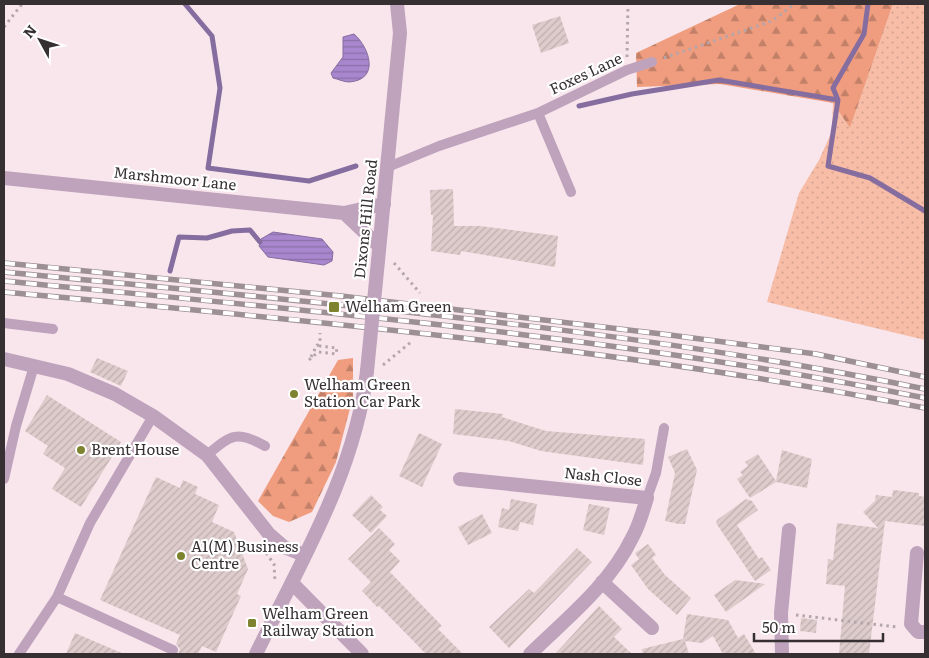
<svg xmlns="http://www.w3.org/2000/svg" width="929" height="658" font-family="Literata,serif">
  <defs>
    <pattern id="grass-dots" width="8" height="8" patternUnits="userSpaceOnUse" patternTransform="scale(1.25)"><rect width="8" height="8" fill="#f8bda7"/><path d="M2 2h.1M6 6h.1" fill="none" stroke="#d5a390" stroke-width="1.8" stroke-linecap="round"/></pattern>
    <pattern id="forest-firs" width="22" height="20" patternUnits="userSpaceOnUse" patternTransform="scale(1.25)"><rect width="22" height="20" fill="#ef9d7e"/><path d="M5 1l3.5 6h-7zM16 11l3.5 6h-7z" fill="#c28068"/></pattern>
    <pattern id="water-rules" width="6" height="5" patternUnits="userSpaceOnUse" patternTransform="scale(1.25)"><rect width="6" height="5" fill="#a887ce"/><path d="M0 2.5h6" fill="none" stroke="#8a6fa8"/></pattern>
    <pattern id="building-hatch" width="6" height="6" patternUnits="userSpaceOnUse" patternTransform="scale(1.25)"><rect width="6" height="6" fill="#decbcb"/><path d="M-1 1l2-2M0 6l6-6M5 7l2-2" fill="none" stroke="#bfafaf"/></pattern>
  </defs>
  <rect width="100%" height="100%" fill="#f8e6ec"/>
  <path fill="url(#grass-dots)" d="M893,4H925V340L767,302L799,193L819,160L832,131L833,103L850,128Z"/>
  <path fill="url(#forest-firs)" d="M740,4H893L850,128L833,103L720,84L637,87L636,53Z
    M353,358V397L336,462L312,512L289,522L273,516L258,501L338,360Z"/>
  <path fill="url(#water-rules)" stroke="#866d9f" d="M354,34C370,48 380,80 349,82C344,82 338,79 333,78L331,73L343,57V37Z
    M273,232L322,239L333,252L332,261L324,265L268,257L259,246L261,239Z"/>
  <g fill="none" stroke-linecap="round" stroke-linejoin="round">
    <path stroke="#866d9f" stroke-width="5" d="M185,4L212,36L220,88L208,168L309,181L356,166
      M868,4L864,34L833,88L838,100L828,166L870,178L925,211
      M579,106L632,94L719,80L838,100
      M170,271L179,237L207,238L232,231L250,230L260,242"/>
  </g>
  <path fill="url(#building-hatch)" d="M560,16L569,43L541,53L532,25Z
    M453,189L454,226H480L558,236L555,267L461,251L460,255L431,251L433,215H431L430,190Z
    M97,358L128,371L121,386L90,372Z
    M47,395L121,442L81,507L52,489L65,468L43,454L48,446L25,431Z
    M455,409L503,414L502,417L546,431L645,439L643,465L541,451L509,441L453,434Z
    M419,433L442,444L422,487L399,476Z
    M687,449L697,470L685,524H679L665,521L675,473L668,457Z
    M782,450L812,459L807,488L776,482L750,498L737,479L743,475L740,472L748,466L745,462L758,454L776,481Z
    M156,477L180,488L183,480L198,487L195,494L219,505L212,522L234,532L248,569L237,594L241,596L216,652L202,646L198,654H178L180,649L176,644L180,635L100,600Z
    M893,490L919,493V496L925,497V526L885,521L869,654H839L845,586L826,584L828,559L833,560L837,523L878,528L863,512L875,501L876,495L892,497Z
    M371,495L383,507L380,510L387,516L371,533L352,515Z
    M511,499L537,504L533,525L520,522L518,531L498,527L502,508L509,510Z
    M746,499L752,501L758,510L737,525L759,559L762,557L771,570L755,581L716,523L717,520Z
    M589,504L610,508L604,535L583,530Z
    M482,514L492,533L468,545L458,527Z
    M379,528L395,544L389,550L400,561L390,572L442,626L438,629L463,654H426L379,606L377,607L362,591L371,582L348,559Z
    M648,544L656,555L652,558L665,575L691,598L677,615L648,589L631,565L639,559L635,553Z
    M577,548L592,562L509,648L489,627L529,589L534,593Z
    M735,580L765,584L726,612L714,595Z
    M599,606L622,629L614,637L632,654H555Z
    M687,614L728,620L738,638L744,634L756,654H723L713,636L702,643L685,641L689,654H643L642,649L683,639Z
    M801,618L817,620L816,633L800,631Z
    M75,633L124,654H66Z"/>
  <g fill="none" stroke-linecap="round" stroke-linejoin="round">
    <path stroke="#b4a6ab" stroke-width="3" stroke-dasharray="2.5 4" stroke-linecap="butt" d="M4,27L22,4
      M627,57L628,4
      M664,58L772,21L794,4
      M394,263L420,293
      M311,357L317,345L320,346
      M309,360L318,352L336,354L337,348L320,346V333
      M383,365L411,342
      M266,553L274,564L275,582
      M796,615L897,627"/>
    <path stroke="#bfa3bc" stroke-width="10" d="M538,113L571,192
      M388,167L439,146L538,113L627,70L652,62
      M4,323L53,329
      M207,455C231,435 236,430 265,446
      M4,479L16,426L34,366
      M647,498L656,473L664,428
      M57,597L173,650
      M19,654L57,597L90,523L153,416"/>
    <path stroke="#bfa3bc" stroke-width="14" d="M4,178L344,213L384,204
      M344,213L379,246
      M4,359L68,374L115,394L153,416L207,455L269,534L284,547L304,555
      M460,479L647,498C643,511 639,526 632,538C610,584 566,619 530,654
      M917,553L911,624L918,632H925
      M602,582L652,628
      M292,583L362,654
      M782,654L781,613L789,530"/>
    <path stroke="#bfa3bc" stroke-width="14" d="M378,261L400,33L397,4
      M256,654C300,563 355,473 367,371"/>
    <g stroke="#9c9094" stroke-width="5.5">
      <path id="rail" d="M4,263L341,296L662,334L816,354L925,377
        M4,272C312,302 622,327 925,389
        M4,281C312,311 622,337 925,398
        M4,292C312,321 621,348 925,408"/>
    </g>
    <use href="#rail" stroke="#fff" stroke-width="4" stroke-dasharray="11" stroke-linecap="butt"/>
    <path stroke="#bfa3bc" stroke-width="14" d="M367,371L378,261"/>
  </g>
  <g fill="#7d832f" stroke="#fff" stroke-width="2">
    <rect x="328" y="301" width="12" height="12" rx="2.5"/>
    <circle cx="294" cy="394" r="5"/>
    <circle cx="81" cy="450" r="5"/>
    <circle cx="181" cy="556" r="5"/>
    <rect x="247" y="618" width="10" height="10" rx="2.5"/>
  </g>
  <g text-anchor="middle" stroke-width="4.5" stroke-linejoin="round" paint-order="stroke">
    <g font-size="15" fill="#363032" stroke="#fff">
      <text transform="translate(586 74) rotate(-25)" y="5">Foxes Lane</text>
      <text transform="translate(175 179) rotate(6)" y="5">Marshmoor Lane</text>
      <text transform="translate(366 219) rotate(-84)" y="5">Dixons Hill Road</text>
      <text transform="translate(603 477) rotate(6)" y="5">Nash Close</text>
    </g>
    <g font-size="15" fill="#363032" stroke="#fff" text-anchor="start">
      <text x="345" y="312">Welham Green</text>
      <text x="304" y="390">Welham Green<tspan x="304" dy="17">Station Car Park</tspan></text>
      <text x="91" y="455">Brent House</text>
      <text x="191" y="552">A1(M) Business<tspan x="191" dy="17">Centre</tspan></text>
      <text x="262" y="619">Welham Green<tspan x="262" dy="17">Railway Station</tspan></text>
    </g>
  </g>
  <rect width="929" height="658" fill="none" stroke="#363032" stroke-width="10"/>
  <g transform="translate(40 40) rotate(310)" stroke="#ffffff" stroke-width="4" paint-order="stroke">
  <path d="M0-4L9 19L0 12L-9 19Z" fill="#363032"/>
  <text y="-8" font-size="14" font-weight="bold" text-anchor="middle" fill="#363032">N</text>
  </g>
  <path d="M754 633v8h129v-8" fill="none" stroke="#363032" stroke-width="2.5"/>
  <text x="762" y="633" font-size="15" fill="#363032" stroke="#ffffff" stroke-width="4" paint-order="stroke">50 m</text>
</svg>
